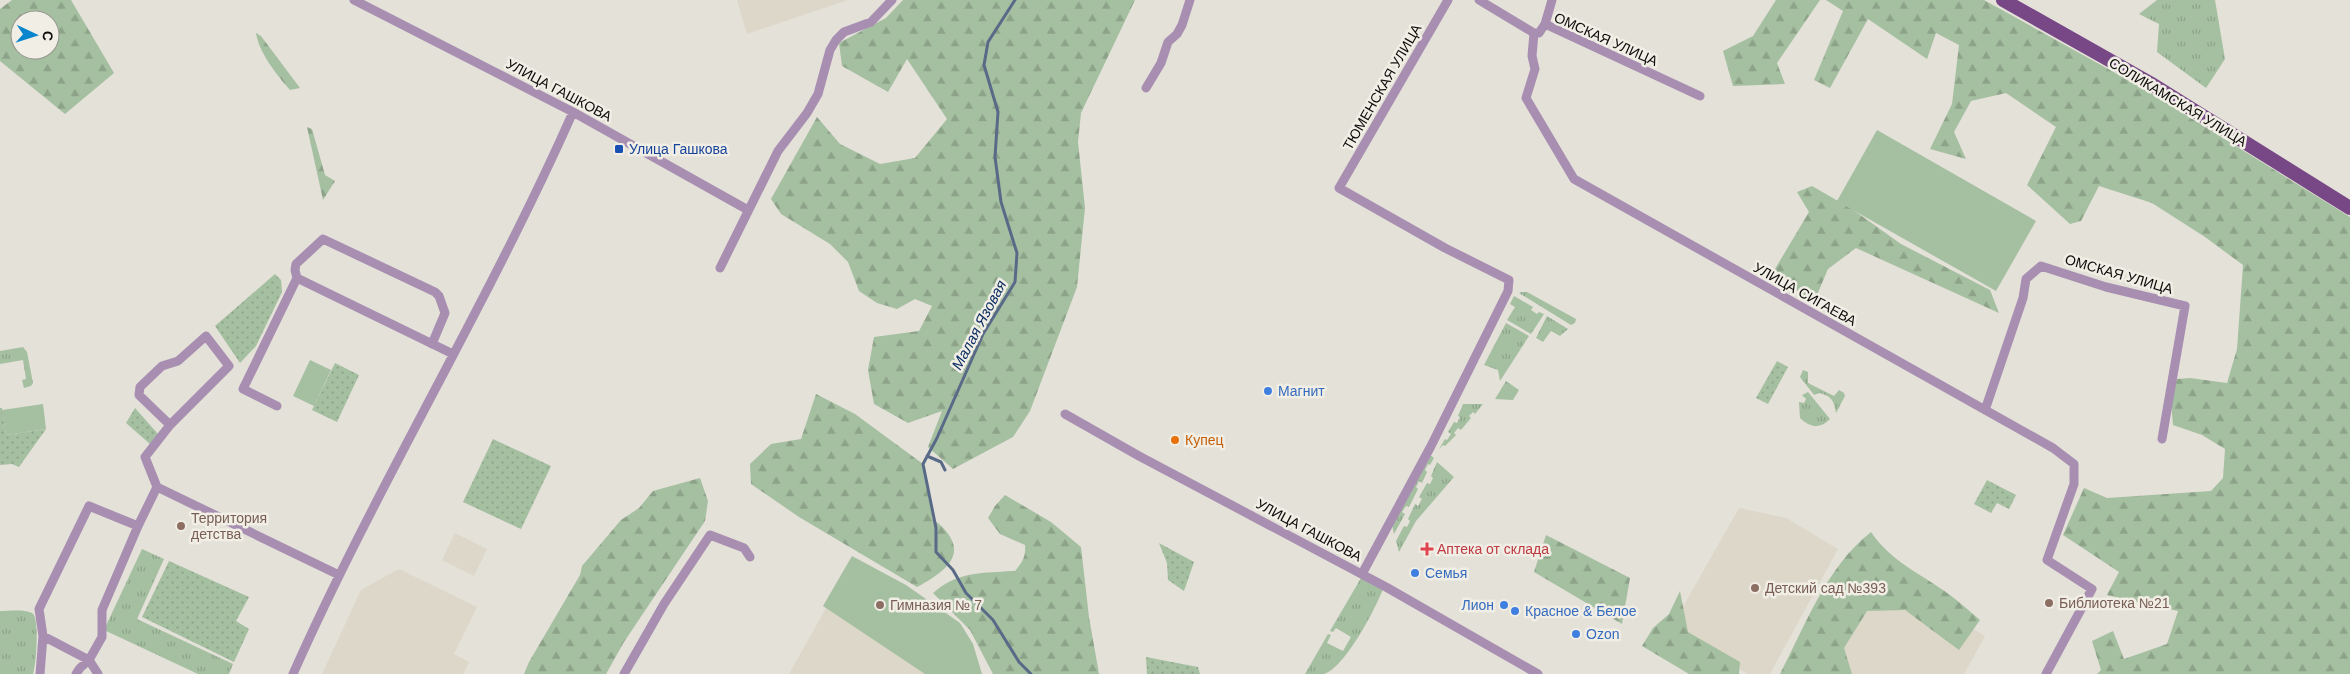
<svg xmlns="http://www.w3.org/2000/svg" width="2350" height="674" font-family="Helvetica,sans-serif">
  <defs>
    <pattern id="grass-tufts" width="24" height="20" patternUnits="userSpaceOnUse" patternTransform="scale(1.25)"><rect width="24" height="20" fill="#a5bfa1"/><path d="M3 7l-1-3M5 7V3M7 7l1-3M15 17l-1-3M17 17v-4M19 17l1-3" fill="none" stroke="#8da389"/></pattern>
    <pattern id="forest-firs" width="22" height="20" patternUnits="userSpaceOnUse" patternTransform="scale(1.25)"><rect width="22" height="20" fill="#a5bfa1"/><path d="M5 1l3.5 6h-7zM16 11l3.5 6h-7z" fill="#8da389"/></pattern>
    <pattern id="park-dots" width="8" height="8" patternUnits="userSpaceOnUse" patternTransform="scale(1.25)"><rect width="8" height="8" fill="#a5bfa1"/><path d="M2 2h.1M6 6h.1" fill="none" stroke="#8da389" stroke-width="1.8" stroke-linecap="round"/></pattern>
  </defs>
  <rect width="100%" height="100%" fill="#e4e1d9"/>
  <path fill="#dcd7c8" d="M737,0H848L747,34Z
    M1739,508L1786,518L1838,549L1770,674H1748L1671,628Z
    M455,533L487,549L474,576L442,560Z
    M1850,556L1985,636L1964,674H1783Z
    M854,558L959,623L964,629L980,674H789Z
    M399,569L477,607L454,654L469,662L463,674H322L361,590Z"/>
  <path fill="url(#grass-tufts)" d="M2157,0H2215L2225,59L2206,88L2157,52L2159,24L2139,14Z
    M1522,292H1527L1576,319L1575,323L1571,325L1519,293Z
    M1514,296L1533,307L1531,310L1537,314L1539,312L1544,314L1531,334L1507,320L1515,307L1510,304Z
    M1547,316L1568,329L1560,336L1551,331L1543,342L1536,338Z
    M1506,323L1529,336L1500,381L1498,370L1484,365Z
    M23,347L27,352L33,383L31,386L24,388L22,380L26,379L23,360L0,364V351Z
    M1803,370L1808,372V383L1834,396L1839,390L1844,393L1845,396L1836,413C1834,401 1832,396 1819,393L1814,395L1800,377Z
    M1506,381L1519,390L1513,400L1495,399Z
    M1808,392L1830,419C1821,429 1810,428 1800,418L1799,402L1804,403L1806,399L1802,395Z
    M1463,404H1483L1475,414L1473,412L1469,416L1471,418L1461,430L1458,428L1454,433L1456,435L1445,446L1443,445L1439,449L1445,439L1447,440L1451,434L1448,432L1454,422L1457,423L1460,417L1458,416Z
    M1429,454L1434,458L1430,465L1428,464L1425,470L1427,472L1422,483L1419,481L1416,487L1418,489L1409,507L1406,506L1402,512L1405,514L1394,534L1392,525Z
    M1437,462L1454,477L1416,521L1399,552L1396,541L1404,526L1407,527L1410,521L1408,519L1415,504L1418,506L1422,499L1419,497L1427,483L1430,484L1433,478L1431,476Z
    M142,549L164,559L137,619L233,664L229,674H198L104,630Z
    M1361,578L1383,589C1376,608 1345,668 1324,674C1319,674 1310,674 1305,674L1328,634L1331,635L1327,643L1343,651L1351,637L1336,628L1333,632L1330,631Z
    M0,611C9,611 24,609 32,613C40,617 36,665 33,674H0Z"/>
  <path fill="url(#forest-firs)" fill-rule="evenodd" d="M12,0H71L114,73L65,114L0,61V9ZM20,20H50V50H20Z
    M903,0H1135L1081,113L1078,142L1085,208L1077,287L1030,411L1013,437L953,469L928,447L942,411L908,423L874,404L868,370L874,337L919,331L932,306L915,299L897,309L877,303L859,291L848,262L830,244L781,214L771,199L817,117L840,144L880,164L915,158L947,119L907,59L888,92L842,66L839,43L886,18Z
    M1776,0H1820L1777,63L1785,84L1733,86L1723,51L1753,36Z
    M1826,0H1984L2146,90L2350,217V674H2097L2101,670L2092,641L2113,631L2124,659L2167,644L2178,611L2107,595L2119,572L2063,535L2084,488L2107,498L2211,491L2223,478L2225,449L2202,435L2173,425L2171,402L2177,379L2190,378L2227,383L2237,349L2243,265L2205,237L2152,203L2099,186L2081,221L2070,224L2027,185L2056,127L2006,93L1971,101L1954,132L1966,159L1930,149L1952,104L1959,45L1936,33L1927,59L1868,19L1830,88L1814,80L1843,11Z
    M256,33L261,36L300,88L290,90C277,75 259,53 256,33Z
    M307,127L312,129L325,175L335,181L323,200Z
    M1812,186L1852,209L1901,244L1990,290L1999,313L1856,248L1828,269L1814,302L1772,274L1809,212L1797,192Z
    M816,394L855,414L923,464L933,519C972,549 951,569 917,587L799,517L751,484L750,464L771,444L801,439Z
    M700,478L708,501L705,521L624,642L606,674H524L529,662L580,575L582,566L621,520L639,508L653,491Z
    M1005,495L1051,522L1081,547L1089,617L1099,674H993L970,630L933,593C958,571 983,573 1015,571C1023,562 1026,556 1025,545L1000,534L988,518L995,506Z
    M1871,532C1890,561 1923,575 1950,595C1961,603 1970,612 1980,620L1959,650L1905,610L1867,611L1844,648L1852,674H1780C1805,626 1827,566 1871,532Z
    M1546,535L1630,578L1622,624L1534,572Z
    M1680,591L1688,632L1740,662L1739,674H1689L1642,646L1653,628L1669,614Z"/>
  <path fill="url(#park-dots)" d="M275,274L281,280L282,292L256,346L240,363L215,326Z
    M1777,361L1788,367L1768,404L1756,398Z
    M335,363L359,375L337,422L312,410Z
    M0,408H2L6,435L46,429L19,467L12,464L0,465Z
    M135,408L158,434L150,444L126,423Z
    M493,439L551,466L521,529L463,502Z
    M1987,480L2016,495L2009,509L1997,503L1991,513L1974,504Z
    M1159,543L1194,562L1184,591L1168,580L1167,563Z
    M169,561L249,597L236,621L249,629L234,662L142,617Z
    M1146,657L1198,667L1200,674H1147Z"/>
  <path fill="#a5bfa1" d="M1877,130L2036,221L1996,291L1837,201Z
    M310,360L331,370L314,406L293,396Z
    M43,404L46,429L6,435L2,410Z
    M852,556L906,585L960,623L973,644L982,674H925L823,606Z"/>
  <g fill="none" stroke-linecap="round" stroke-linejoin="round">
    <path stroke="#586a87" stroke-width="3" d="M1015,0L988,42L984,65L998,112L995,157L1001,202L1017,253L1015,282L983,334L937,438L923,464L936,528V552L953,570L966,593L993,620L1019,662L1031,674
      M927,456L941,462L945,470"/>
    <path stroke="#a88eb1" stroke-width="9" d="M354,0L573,112L748,210
      M1479,0L1534,33H1539L1545,24L1700,96
      M1545,24L1552,0
      M1534,33L1532,56L1535,69L1526,98L1574,179L2053,448L2074,464V484L2047,560L2092,589L2046,674
      M1146,88L1161,63L1168,42L1177,34L1182,25L1190,0
      M720,268L778,151L807,113L818,94L830,50L836,40L844,32L871,22L892,0
      M297,278L295,270L296,264L323,239L435,292L439,296L445,313L432,344
      M277,406L243,389L297,278L453,354
      M1985,410L2023,298L2026,279L2041,266L2106,287L2185,306L2162,439
      M1065,414L1139,456L1386,587L1538,674
      M157,487L145,457L170,425L229,366L206,336L178,361L162,366L140,387L139,395L170,425
      M138,526L157,487L339,575
      M1362,574L1431,446L1508,291L1509,280L1445,248L1339,188L1448,0
      M43,636L89,660L98,674
      M40,674L43,636L39,609L89,506L138,526L102,610V637L89,660L80,668L76,674
      M293,674C378,483 488,304 573,112
      M624,674L664,604L710,535L744,548L750,557"/>
    <path stroke="#774786" stroke-width="14" d="M2003,0L2150,83L2350,208"/>
  </g>
  <rect fill="#1a4fb4" stroke="#f1eee6" stroke-width="2" x="614" y="144" width="10" height="10" rx="2.5"/>
  <g fill="#3f7fe0" stroke="#f1eee6" stroke-width="2">
    <circle cx="1268" cy="391" r="5"/>
    <circle cx="1415" cy="573" r="5"/>
    <circle cx="1504" cy="605" r="5"/>
    <circle cx="1515" cy="611" r="5"/>
    <circle cx="1576" cy="634" r="5"/>
  </g>
  <circle fill="#e8710a" stroke="#f1eee6" stroke-width="2" cx="1175" cy="440" r="5"/>
  <g fill="#8d6e63" stroke="#f1eee6" stroke-width="2">
    <circle cx="181" cy="526" r="5"/>
    <circle cx="1755" cy="588" r="5"/>
    <circle cx="2049" cy="603" r="5"/>
    <circle cx="880" cy="605" r="5"/>
  </g>
  <path fill="#e0444e" stroke="#f1eee6" stroke-width="2" d="M1424.5 541.5h5v5h5v5h-5v5h-5v-5h-5v-5h5z"/>
  <g text-anchor="middle" stroke-width="5" stroke-linejoin="round" paint-order="stroke">
    <g font-size="14" fill="#0d0c0a" stroke="#f1eee6">
      <text transform="translate(1606 39) rotate(24)" y="5">ОМСКАЯ УЛИЦА</text>
      <text transform="translate(1382 87) rotate(-60)" y="5">ТЮМЕНСКАЯ УЛИЦА</text>
      <text transform="translate(559 90) rotate(28)" y="5">УЛИЦА ГАШКОВА</text>
      <text transform="translate(2178 102) rotate(31)" y="5">СОЛИКАМСКАЯ УЛИЦА</text>
      <text transform="translate(2119 274) rotate(16)" y="5">ОМСКАЯ УЛИЦА</text>
      <text transform="translate(1805 294) rotate(29)" y="5">УЛИЦА СИГАЕВА</text>
      <text transform="translate(1309 530) rotate(28)" y="5">УЛИЦА ГАШКОВА</text>
    </g>
    <g font-size="14" fill="#164399" stroke="#f1eee6" text-anchor="start">
      <text x="629" y="154">Улица Гашкова</text>
    </g>
    <g font-size="14" fill="#366cbe" stroke="#f1eee6" text-anchor="start">
      <text x="1278" y="396">Магнит</text>
      <text x="1425" y="578">Семья</text>
      <text x="1494" y="610" text-anchor="end">Лион</text>
      <text x="1525" y="616">Красное &amp; Белое</text>
      <text x="1586" y="639">Ozon</text>
    </g>
    <g font-size="14" fill="#c56008" stroke="#f1eee6" text-anchor="start">
      <text x="1185" y="445">Купец</text>
    </g>
    <g font-size="14" fill="#785e54" stroke="#f1eee6" text-anchor="start">
      <text x="191" y="523">Территория<tspan x="191" dy="16">детства</tspan></text>
      <text x="1765" y="593">Детский сад №393</text>
      <text x="2059" y="608">Библиотека №21</text>
      <text x="890" y="610">Гимназия № 7</text>
    </g>
    <g font-size="14" fill="#be3a42" stroke="#f1eee6" text-anchor="start">
      <text x="1437" y="554">Аптека от склада</text>
    </g>
    <g font-size="15" font-style="italic" fill="#0e3064" stroke="#f1eee6">
      <text transform="translate(979 325) rotate(-62)" y="5">Малая Язовая</text>
    </g>
  </g>
  <g transform="translate(35 35) rotate(94)"><circle r="24" fill="#f1eee6" stroke="#96948e"/>
  <path d="M0-4L9 19L0 12L-9 19Z" fill="#0885cd"/>
  <text y="-8" font-size="14" font-weight="bold" text-anchor="middle" fill="#0d0c0a">С</text>
  </g>
</svg>
